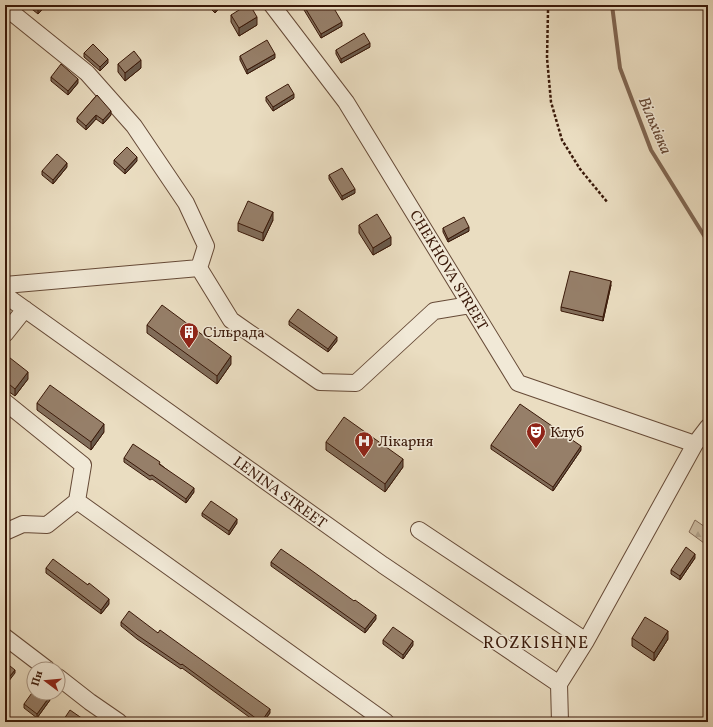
<svg xmlns="http://www.w3.org/2000/svg" width="713" height="727" font-family="Vollkorn,serif">
  <defs>
    <pattern id="forest-firs" width="22" height="20" patternUnits="userSpaceOnUse"><rect width="22" height="20" fill="#ccbca2"/><path d="M5 1l3.5 6h-7zM16 11l3.5 6h-7z" fill="#b0a18a"/></pattern>
  </defs>
  <rect width="100%" height="100%" fill="#eaddc1"/>
  <filter id="stains"><feTurbulence type="fractalNoise" baseFrequency=".005" numOctaves="4"/><feColorMatrix values="0 0 0 0 .2 0 0 0 0 .09 0 0 0 0 .02 0 0 0 .5 -.17"/></filter>
  <radialGradient id="worn" r=".72"><stop offset=".6" stop-color="#630" stop-opacity="0"/><stop offset="1" stop-color="#630" stop-opacity=".3"/></radialGradient>
  <path fill="url(#forest-firs)" stroke="#836a56" d="M695,520L708,529V546L689,532Z"/>
  <g fill="none" stroke-linecap="round" stroke-linejoin="round">
    <path stroke="#806652" stroke-width="4" d="M612,5L620,68L651,150L708,242"/>
    <g stroke="#664a37" stroke-width="18">
      <path id="minor" d="M272,5L346,102L518,383L695,444
        M5,7L87,73L134,126L186,203L206,246L199,268L5,285
        M199,268L231,320L320,382L356,383L434,311L470,305
        M5,295L383,565L559,684
        M5,334L25,309
        M5,402L83,465L77,501L386,722
        M419,530L586,641
        M5,532L23,524L47,525L77,501
        M5,637L47,669
        M58,677L90,702L119,722
        M560,722L559,684L586,641L695,444L708,427"/>
    </g>
    <path stroke="#3a1909" stroke-width="2.5" stroke-dasharray="3 2" stroke-linecap="butt" d="M549,5L548,11L547,58L551,102L562,140L580,169L608,203"/>
    <use href="#minor" stroke="#f1e9d7" stroke-width="16"/>
  </g>
  <path fill="#816d5a" stroke="#3a1909" d="M28,5H46L38,14L28,6Z
    M207,5H222L215,13Z
    M304,6L342,26L321,38L304,10Z
    M231,15L257,25L239,36L231,22Z
    M370,47L341,63L336,54V50Z
    M84,53L108,63L100,71L84,57Z
    M240,56L275,58L247,74L240,60Z
    M118,64L141,68L125,81L118,72Z
    M51,77L78,83L68,95L51,81Z
    M97,95L111,115L103,124L96,119L86,130L77,122V118Z
    M266,97L294,98L273,111L266,101Z
    M114,160L137,161L125,174L114,164Z
    M67,167L53,184L42,175V171Z
    M329,175L355,193L342,200L329,179Z
    M273,220L263,241L238,231V223Z
    M359,225L391,245L373,255L359,233Z
    M443,228L469,231L448,242L443,232Z
    M611,285L603,321L561,311V307Z
    M289,321L337,341L328,352L289,325Z
    M147,325L231,364L217,384L147,333Z
    M5,354L28,379L15,396L5,389Z
    M37,403L104,432L91,450L37,410Z
    M326,442L403,467L385,492L326,450Z
    M491,445L581,450L553,491L491,449Z
    M124,458L160,464L194,492L186,503L152,479L150,480L124,462Z
    M202,513L237,523L229,535L202,516Z
    M695,558L680,580L671,574V570Z
    M271,562L376,619L365,633L271,566Z
    M46,568L88,585L109,604L101,614L46,573Z
    M121,622L158,633L270,713L263,722H256L182,668L181,669L137,639L121,626Z
    M632,638L668,639L654,661L632,646Z
    M383,640L413,645L403,659L383,644Z
    M50,700L37,718L24,708V704Z"/>
  <path fill="#69594a" stroke="#3a1909" d="M42,5H46L38,14V10Z
    M219,5H222L215,13V9Z
    M257,17V25L239,36V28Z
    M342,22V26L321,38V34Z
    M370,43V47L341,63V59Z
    M275,54V58L247,74V70Z
    M108,59V63L100,71V67Z
    M141,60V68L125,81V73Z
    M78,79V83L68,95V91Z
    M294,94V98L273,111V107Z
    M111,111V115L103,124V120Z
    M96,115V119L86,130V126Z
    M137,157V161L125,174V170Z
    M67,163V167L53,184V180Z
    M355,189V193L342,200V196Z
    M273,212V220L263,241V233Z
    M9,226V230L5,234V230Z
    M469,227V231L448,242V239Z
    M391,237V245L373,255V248Z
    M611,281V285L603,321V317Z
    M337,337V341L328,352V349Z
    M231,356V364L217,384V376Z
    M28,372V379L15,396V389Z
    M104,424V432L91,450V442Z
    M581,446V450L553,491V487Z
    M403,459V467L385,492V484Z
    M194,488V492L186,503V499Z
    M237,519V523L229,535V531Z
    M695,554V558L680,580V576Z
    M109,599V604L101,614V610Z
    M376,615V619L365,633V629Z
    M668,631V639L654,661V653Z
    M413,641V645L403,659V655Z
    M15,670V673L5,686V682Z
    M50,696V700L37,718V714Z
    M270,709V713L263,722H261Z"/>
  <path fill="#967f69" stroke="#3a1909" d="M32,5H42L38,10Z
    M211,5H219L215,9Z
    M247,5H250L257,17L239,28L231,15Z
    M305,5H332L342,22L321,34L304,6Z
    M364,33L370,43L341,59L336,50Z
    M267,40L275,54L247,70L240,56Z
    M93,44L108,59L100,67L84,53Z
    M134,51L141,60L125,73L118,64Z
    M61,64L78,79L68,91L51,77Z
    M288,84L294,94L273,107L266,97Z
    M97,95L111,111L103,120L96,115L86,126L77,118Z
    M127,147L137,157L125,170L114,160Z
    M57,154L67,163L53,180L42,171Z
    M342,168L355,189L342,196L329,175Z
    M248,201L273,212L263,233L238,223Z
    M377,214L391,237L373,248L359,225Z
    M464,217L469,227L448,239L443,228Z
    M5,223L9,226L5,230Z
    M570,271L611,281L603,317L561,307Z
    M162,305L231,356L217,376L147,325Z
    M298,309L337,337L328,349L289,321Z
    M5,354L28,372L15,389L5,381Z
    M50,385L104,424L91,442L37,403Z
    M520,404L581,446L553,487L491,445Z
    M344,417L403,459L385,484L326,442Z
    M133,444L160,462L159,464L194,488L186,499L152,475L150,476L124,458Z
    M211,501L237,519L229,531L202,513Z
    M686,547L695,554L680,576L671,570Z
    M281,549L304,565L354,601L355,600L376,615L365,629L271,562Z
    M53,559L88,585L89,583L109,599L101,610L46,568Z
    M129,611L158,633L160,630L270,709L261,722L182,664L181,665L137,635L121,622Z
    M645,617L668,631L654,653L632,638Z
    M393,627L413,641L403,655L383,640Z
    M5,662L15,670L5,682Z
    M34,690V693H46L50,696L37,714L24,704Z
    M70,710L83,719L82,722H62Z"/>
  <defs>
    <g id="building-pin" transform="scale(1)"><path d="M0 17L-7.5 6A9.5 9.5 0 1 1 7.5 6Z" fill="#8f2418" stroke="#f1e9d7"/><path d="M-4-6H4V6H1V3H-1V6H-4ZM-2.5-4.3h1.7v1.8h-1.7ZM.8-4.3h1.7v1.8H.8ZM-2.5-1h1.7V.8h-1.7ZM.8-1h1.7V.8H.8Z" fill="#fff"/></g>
    <g id="theatre-pin" transform="scale(1)"><path d="M0 17L-7.5 6A9.5 9.5 0 1 1 7.5 6Z" fill="#8f2418" stroke="#f1e9d7"/><path d="M-5-5.5Q0-4 5-5.5V0Q5 5 0 6Q-5 5-5 0ZM-3.3-2.5H-1v1.5H-3.3ZM1-2.5H3.3v1.5H1ZM-2.8 1Q0 5.5 2.8 1Z" fill="#fff"/></g>
    <g id="hospital-pin" transform="scale(1)"><path d="M0 17L-7.5 6A9.5 9.5 0 1 1 7.5 6Z" fill="#8f2418" stroke="#f1e9d7"/><path d="M-5-5h3v3.5h4V-5h3V5h-3V1.5h-4V5h-3Z" fill="#fff"/></g>
  </defs>
  <g fill-rule="evenodd">
    <use href="#building-pin" x="189" y="332"/>
    <use href="#theatre-pin" x="536" y="432"/>
    <use href="#hospital-pin" x="364" y="441"/>
  </g>
  <g text-anchor="middle" stroke-width="3" stroke-linejoin="round" paint-order="stroke">
    <g font-size="15" fill="#3a1909" stroke="#f1e9d7">
      <text transform="translate(449 270) rotate(59)" y="5">CHEKHOVA STREET</text>
      <text transform="translate(280 492) rotate(36)" y="5">LENINA STREET</text>
    </g>
    <g font-size="15" fill="#3a1909" stroke="#f1e9d7" text-anchor="start">
      <text x="203" y="337">Сільрада</text>
      <text x="550" y="437">Клуб</text>
      <text x="378" y="446">Лікарня</text>
    </g>
    <g font-size="16" font-style="italic" fill="#634633" stroke="#f1e9d7">
      <text transform="translate(656 125) rotate(67)" y="6">Вільхівка</text>
    </g>
    <g font-size="17" letter-spacing="1" fill="#3a1909" stroke="#f1e9d7">
      <text x="536" y="648">ROZKISHNE</text>
    </g>
  </g>
  <rect width="713" height="727" fill="none" stroke="#eaddc1" stroke-width="20"/>
  <rect x="6" y="6" width="701" height="715" fill="none" stroke="#3a1909" stroke-width="2"/>
  <rect x="10" y="10" width="693" height="707" fill="none" stroke="#3a1909"/>
  <g transform="translate(46 681) rotate(286)"><circle r="19" fill="#f1e9d7" stroke="#a89685"/>
  <path d="M0-3L7 15L0 10L-7 15Z" fill="#8f2418"/>
  <text y="-6" font-size="11" font-weight="bold" text-anchor="middle" fill="#3a1909">Пн</text>
  </g>
  <rect width="100%" height="100%" filter="url(#stains)"/>
  <rect width="100%" height="100%" fill="url(#worn)"/>
</svg>
